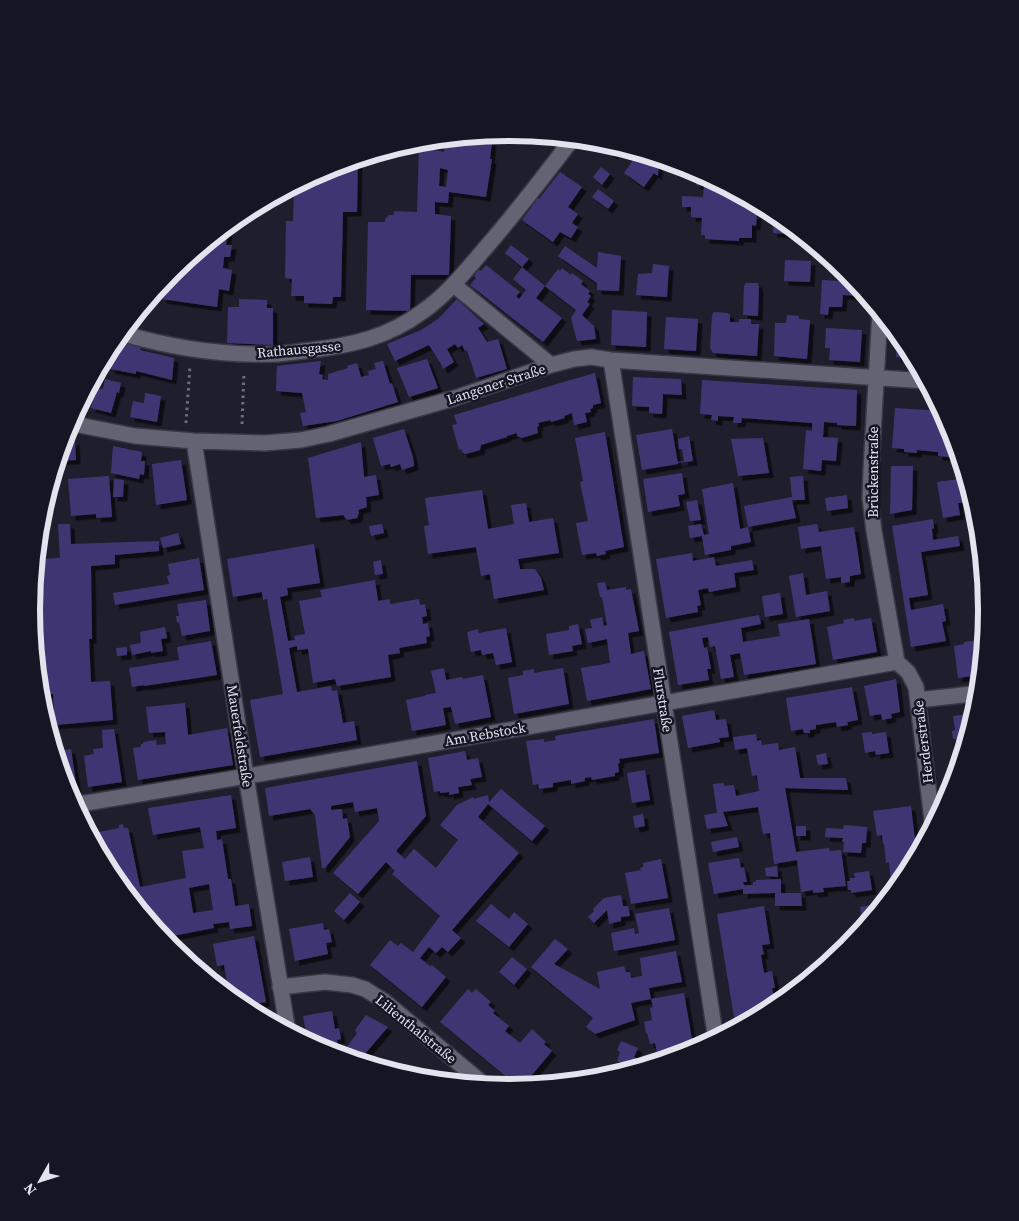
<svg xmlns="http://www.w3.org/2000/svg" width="1019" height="1221" font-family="'Source Serif 4',serif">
  <defs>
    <filter id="shadow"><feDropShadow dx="4.5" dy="4.5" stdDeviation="0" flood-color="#0009"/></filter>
  </defs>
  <rect width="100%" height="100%" fill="#1f1e2d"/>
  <path fill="#403673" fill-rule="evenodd" filter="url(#shadow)" d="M462,137L492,141L490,159H492L486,197L449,192L448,203L435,202V214L451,216L449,275H411L410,311L366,310L368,222H385V219L389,215H394V211L417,212L419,147L444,152L446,138ZM440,168L448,170L446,187L439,186Z
    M596,141H603L659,159L658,176L654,173L644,187L624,173L634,159L618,148L613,155Z
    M358,159L357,212H343L341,297H333L332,304L304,303V296H291L292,279L285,278L286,221H293L294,186L327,169Z
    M601,167L610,174L602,185L593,177Z
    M560,172L582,187L568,207L578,214L572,223L578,227L571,238L560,232L553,242L522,220L538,198L539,199Z
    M697,177H700V181H703V177L709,178L754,201L753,214H757L756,226L752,225V238H739V241L705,239V235H701L702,218L691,217V207H682V196L703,197L704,186L696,185Z
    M598,189L614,201L608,209L592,197Z
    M774,212L775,213L802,235L773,233Z
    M229,225L226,245H232L230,257H224L223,268L232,270L229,291L219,289L217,307L162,299L163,290L158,289L172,272Z
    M511,245L529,259L522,267L505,253Z
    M565,246L597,268L598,252L621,256L619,291L597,290V283L558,256Z
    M831,258L848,273L849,274H832L833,262L830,261Z
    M785,260L811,261L810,282L784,281Z
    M653,264L669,266L667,297L636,295L638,274L652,273Z
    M486,265L520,292L516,296L519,299L526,290L513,279L522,267L545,286L558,269L560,271L562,268L571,275L572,273L583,281L581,284L590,291L588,294L591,296L587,302L590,304L582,315L594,326L596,339L577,341L571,318L576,310L545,286L536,298L562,318L543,342L470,285L476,278L474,276L479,269L481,271Z
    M822,280L856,282L863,291V296L843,295L842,307H829L828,315L820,314Z
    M746,283H758V286L759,287L758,316L743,315L744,286Z
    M239,299L267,300V308H273V345L227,343L228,307H239Z
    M457,299L484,324L478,328L487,342L498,339L507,369L476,378L467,350L465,351L462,345L458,348L455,344L447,349L454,362L443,369L441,364L429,345L395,361L387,344L421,330L438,319Z
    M612,310L647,312L646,347L611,345Z
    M714,312L728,313L730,315V322H739V319H751V324H759L757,356L713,353L710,348L712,315Z
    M787,315L799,316V319L810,320L807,359L774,356L775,323H786Z
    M666,317L698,319L696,351L664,349Z
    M826,328L862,330L860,362L829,360L830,348H825Z
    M898,334L907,345L914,358L896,357Z
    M115,341L141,346L140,350L174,358L172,380L136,371V374L110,369L111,363H106L107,355L112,356Z
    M427,359L438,388L409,397L397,368Z
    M321,361L319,374L323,375L322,379L328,380V374L348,368L347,366L357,363L361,377L369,375L368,371L376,369L374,363L383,361L390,384L392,383L398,402L337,421L303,426L300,413L306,412L302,393L276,391L277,366Z
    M595,373L601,403L593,405V408L590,409L591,412L585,413L587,422L574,425L572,413L564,416L565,418L551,422L550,420L538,423L539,426L537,427L538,433L522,438L517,436V433L507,436V437L481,445L480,450L466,454L463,453L461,449L459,450L452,425L457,424L454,415L567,381Z
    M633,377L681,379L682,395L663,394L662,414L649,413V407L632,406Z
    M105,379L121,383L119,393L117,392L111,413L91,408L96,388L103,389Z
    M702,380L857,390L856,426L837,425V423L824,422L823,437L838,438L836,461L822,460L821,471L803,469L806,430L812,431V423L742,418L741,423H733L734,417L718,416V421L711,420L712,415L700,414Z
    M89,388H90L82,410L78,409Z
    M145,393L161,396L157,422L130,417L133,401L144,403Z
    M895,408L943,411L951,428L961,458L938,456V452L917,450V453L904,452V449L892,448Z
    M404,429L413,457L414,466L402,470L400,464L391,467L390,464L381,466L373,438Z
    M672,429L678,464L642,470L636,435Z
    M605,432L624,547L605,551L606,554L597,556L596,553L582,555L576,523L588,521L580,482L583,481L575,438Z
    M689,436L693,461L678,463V462L684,461L682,449H679L678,439Z
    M763,438L769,473L738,476L731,439Z
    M75,441L76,460L58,461L63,442Z
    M361,442L364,477L376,475L379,495L366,497L367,507L358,510L359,513L357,518L347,520L343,515L316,518L308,458Z
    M113,446L142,452L141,461H145L144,475L140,474L139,479L111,473Z
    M181,460L187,500L156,505L152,464Z
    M891,466H913L912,510L890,514Z
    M682,473L685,494L678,495L680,506L648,512L643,479Z
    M109,476L112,517L96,518V514L71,516L68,479Z
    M803,476L805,500H792L796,518L748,527L744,506L792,497L790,477Z
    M967,478L974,501L958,503L960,515L943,518L937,482Z
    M114,479L124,480L123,497H113Z
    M733,483L740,529L748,527L751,542L731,546V550L705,555L702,536L690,538L688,526L701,524L704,535L709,534L702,489Z
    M482,490L488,529L514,524L511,505L526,503L529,522L553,518L559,553L518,559L520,569H535L541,578L544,590L494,599L490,574L481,576L476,547L428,554L424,526L429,525L425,498Z
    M847,495L848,508L827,511L825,498Z
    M697,500L701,520L690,521L686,502Z
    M933,519L934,528L932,529L933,540L958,536L960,546L921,552L928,595L909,598L911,610L943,604L946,621L942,622L946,641L911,647L892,526Z
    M58,524H70L71,544L159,541V551L115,555V564L91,566L92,639H89L91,682L110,681L113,720L55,725L53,694H39L36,655L34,600H32L36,559L60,558Z
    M382,524L384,533L371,536L369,526Z
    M817,524L819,532L854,527L861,574L850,576V582L841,583V577L826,579L821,546L801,549L798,527Z
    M178,533L181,544L163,548L160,538Z
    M314,544L320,583L287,588L288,595L280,597L288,641L295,640L294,636L305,634L299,601L322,597L320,590L375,580L378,601L390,599V604L419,599L420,605L425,604L427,616L422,617L423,624L428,623L430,636L426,637L427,643L399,648L400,653L388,655L391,677L337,686L335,679L313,683L308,649L297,650V646L289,648L297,692L331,686L332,691L337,690L343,723L354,721L357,740L260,757L250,700L283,694L267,599L263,600L262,592L233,597L227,559Z
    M692,553L693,561L714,557L716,566L752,560L754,570L734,573L736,587L709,592L708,588L698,590L701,605L697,606L698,612L666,618L656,559Z
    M199,558L204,590L115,605L113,593L169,584L167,576L170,575L168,564Z
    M381,560L383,574L375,575L373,562Z
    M803,573L806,595L827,591L830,611L796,617L789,576Z
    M605,582L607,590L626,587V590L631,589L639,631L628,633L631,654L644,651L651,689L587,701L581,668L610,663L607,639L588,643L585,629L592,628L590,620L602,617L604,626L607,625L602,597H600L597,583Z
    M780,593L783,614L765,617L762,596Z
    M206,600L210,631L182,636L179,622L177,623L176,616H179L177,604Z
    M759,615L761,624L741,628L743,642L780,636L778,624L809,619L816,664L744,675L740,653L730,655L734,677L721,679L715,646L710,647L708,637L702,638L704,648L707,647L711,669H707L709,680L678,685L669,632Z
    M854,618V621L871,618L877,652L833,660L827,627L844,623L843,620Z
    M578,624L582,644L572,646L573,651L549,655L546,634L569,630V626Z
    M165,627L167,638L161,639L163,651L151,653V651L132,655L130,645L141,643L140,632Z
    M506,628L512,662L496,665L493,653L482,655L481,650L471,652L467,632L478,629L479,633Z
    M985,634L981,675L958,678L954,646L964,644V642L979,640V635Z
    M211,641L217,675L144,686V685L132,687L129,668L179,660L177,647Z
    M127,647V655L117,656L116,648Z
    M444,668L446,680L462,677L463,679L483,675L491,717L455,724L451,707L443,708L446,725L412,731L406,700L425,696V695L436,693L431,671Z
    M563,668L569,704L514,714L508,678L523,675V671L534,669V673Z
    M896,679L900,712L891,714L892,718L882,720L881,714L870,716L864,686Z
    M852,687L858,720L847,722L848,725L837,727L836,722L816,725V729L810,730V733H804L803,729L791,731L786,698Z
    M185,703L188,735L227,728L233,765L138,780L133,748L141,747V744H143V742L156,740L157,745L166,744L165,732L149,733L146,707Z
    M714,710L716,720L726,719L729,737L719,738L720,742L688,748L682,716Z
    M976,713L964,750L957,751L956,739H953L952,731L955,730L953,716Z
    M654,719L659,753L619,759L620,763L618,764L619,772L615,773V776L592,780L591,777L585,778V781L571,784V780L553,783V787L539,789L538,784L533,785L526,741L544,739V742L556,740L555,736Z
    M114,729L122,782L88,787L84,756L94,754L93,749L103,748L102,730Z
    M872,732V734L886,732L889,753L876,755L875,751L865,753L862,733Z
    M756,734L757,741L761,740L762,745L778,743L779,750L795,747L800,778H846L848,790L785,788L796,852L829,848L830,851L841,850L846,886L823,888L824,892L813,893V890L801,892L797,860L774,864L770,833L763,834L758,807L723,812L728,826L707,829L704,815L717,813L713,784L724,783V786L734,785L736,796L759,791L757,775L752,776L747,748L735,750L733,737Z
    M71,749L77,790L67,792L55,752Z
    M465,751L467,760L478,758L482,777L470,779L472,785L458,787L459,793L449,795V792L440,793V791L434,792L428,758Z
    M826,753L828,764L818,765L816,755Z
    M417,761L426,816L396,851L405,859L414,849L436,868L458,840L440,825L457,805L473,797L474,799L488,795L489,802L501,789L545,826L532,841L488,804L478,817L519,853L452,930L461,938L448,952L442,947L436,953L429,947L420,958L430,966L432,965L446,977L422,1007L370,965L390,940L398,946L401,943L413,952L440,916L392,874L395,871L386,862L358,894L333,873L379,821L377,808L355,812L353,802L331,806V810L342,809L343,819L347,818L350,837L325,868H322L315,815L310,809L269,816L265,788Z
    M645,770L650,800L632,803L627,773Z
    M954,771H958L951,794L949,799L946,778L955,777Z
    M231,795L236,828L216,831L217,840L222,839L228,879H231L235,906L249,904L252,926L230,929L229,922L213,924L214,928L162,938L112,876L89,834L119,828V825L123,824L124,828H128L140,887L186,878L182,851L204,848L200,827L153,835L148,808ZM209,884L213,910L193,913L189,888Z
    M911,806L917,857L904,881L891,882L889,862L886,863L884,843L883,844L882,835L877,836L873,811Z
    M643,814L645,826L635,828L633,816Z
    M844,825L867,827L866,843H862L861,853L843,852L844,842H842L843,838L825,837L826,828L843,829Z
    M796,826H806V836H796Z
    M737,837L739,847L713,852L711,842Z
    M310,857L313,877L285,881L282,862Z
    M739,858L741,868L744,867L747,882H743L744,885H753V882H756V880L781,879V893H801L802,906H775V893L743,894V889L714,894L708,863Z
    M661,859L668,898L631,904L625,873L641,870L640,868L643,867V863Z
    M777,866L778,877L766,876L765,868Z
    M869,871L872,890L851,893V890H848L847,881H850V878H855L854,873Z
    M350,893L360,902L344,920L334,911Z
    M621,895L623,906H628L630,916L621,917V921L609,924L607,910L594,923L588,917L594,911L593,909L604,898Z
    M885,903L863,931L862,929H860L859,921H862L860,907Z
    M491,904L509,919L514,912L528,924L509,947L476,921Z
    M764,906L770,944L762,945L764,954L761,955L764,973L772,971L775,988H772L774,998L775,997L777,1007L736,1029L717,914Z
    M669,908L675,940L614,951L611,933L634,928L635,934L639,933L635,914Z
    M323,923L324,930L329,929L332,942L326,943L328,954L295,961L289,929Z
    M254,936L266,1002L241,1006L224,992V989L228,988L224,965L217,966L213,944Z
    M555,939L568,949L554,964L600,989L597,972L624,966L626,972H630L631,978L642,976L640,958L676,951L682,982L649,988L651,999L684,993L694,1051L662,1062L661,1056L658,1057L655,1043L650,1044L647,1033H646L644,1022L652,1020L650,1008L653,1007L651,999L631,1003L635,1020L595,1034L586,1027L593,1018L531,967Z
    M512,957L527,969L514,985L499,972Z
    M468,989L472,993L476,989L491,1002L488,1005L495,1011L493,1013L509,1026L505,1031L520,1043L532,1029L546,1042L544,1044L552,1051L526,1082L532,1087L520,1088L440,1022Z
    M332,1011L335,1029L339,1028L341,1039L337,1040L339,1052L344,1051L357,1033L355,1030L366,1015L388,1027L358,1062L326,1052L308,1043L303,1016Z
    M621,1041L638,1048L634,1057L637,1059L634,1068L617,1061L620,1052L617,1050Z"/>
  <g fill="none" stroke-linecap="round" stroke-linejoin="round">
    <g stroke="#393844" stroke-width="18">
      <path id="street" d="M454,285L551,365
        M880,311L871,470L870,498L874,531L897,662
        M121,333C172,348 226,356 278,354C290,353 301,351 312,350C353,345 388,337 422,312C448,294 467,269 488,245C517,211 545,175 573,138
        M611,360L716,1040
        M71,422L84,426L135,436L194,441L265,443L301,440L329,434L455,398L551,365L574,359L591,357L611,360L927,381
        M194,441L246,776L288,1032
        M897,662L908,672L916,687L933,828
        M918,700L980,693
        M74,805L265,773L897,662
        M280,987L325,982L352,985L365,989L384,1001L486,1086"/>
    </g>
    <path stroke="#6f6f7c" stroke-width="3" stroke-dasharray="2.5 4" stroke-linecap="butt" d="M186,423L190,366
      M242,424L244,373"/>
    <use href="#street" stroke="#646374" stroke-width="15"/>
  </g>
  <g text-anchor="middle" stroke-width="5" stroke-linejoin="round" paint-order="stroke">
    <g font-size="14" fill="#e3e3ed" stroke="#161523">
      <text transform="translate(299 349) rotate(-5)" y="5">Rathausgasse</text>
      <text transform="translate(496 384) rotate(-18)" y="5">Langener Straße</text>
      <text transform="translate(873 472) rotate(-90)" y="5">Brückenstraße</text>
      <text transform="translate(663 700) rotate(81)" y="5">Flurstraße</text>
      <text transform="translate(485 734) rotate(-10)" y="5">Am Rebstock</text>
      <text transform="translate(240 736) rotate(81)" y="5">Mauerfeldstraße</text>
      <text transform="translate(923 742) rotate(-97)" y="5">Herderstraße</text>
      <text transform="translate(416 1029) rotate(39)" y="5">Lilienthalstraße</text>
    </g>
  </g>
  <path d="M0 0H1019V1221H0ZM40 610a469 469 0 1 1 938 0a469 469 0 1 1-938 0Z" fill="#161523" fill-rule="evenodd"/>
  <path fill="none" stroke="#e3e3ed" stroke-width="6" d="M40 610a469 469 0 1 1 938 0a469 469 0 1 1-938 0Z"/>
  <g transform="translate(40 1181) rotate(231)" stroke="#161523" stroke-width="4" paint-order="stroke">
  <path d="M0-4L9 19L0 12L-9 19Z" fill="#e3e3ed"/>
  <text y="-8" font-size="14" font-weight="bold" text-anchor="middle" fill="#e3e3ed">N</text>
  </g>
</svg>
